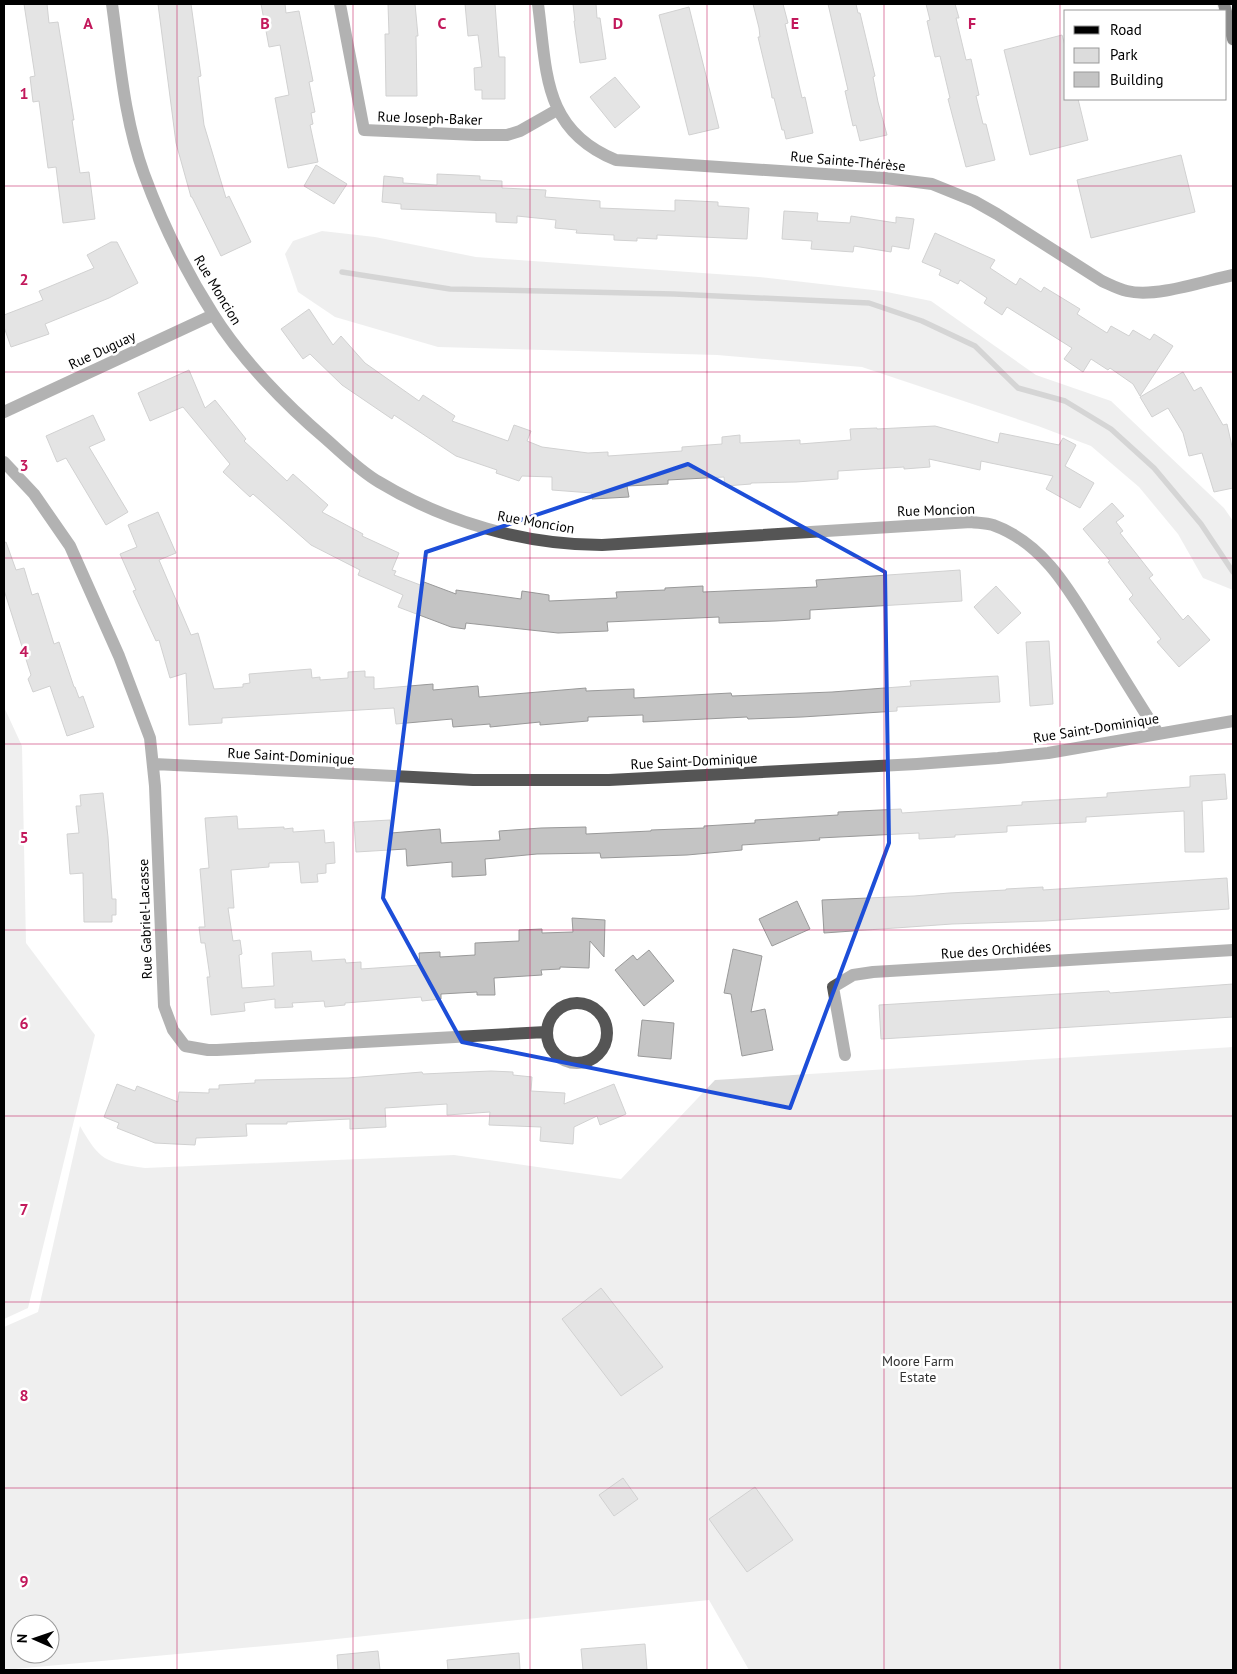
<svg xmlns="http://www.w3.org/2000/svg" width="1237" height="1674" font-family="'PT Sans',sans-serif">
  <rect width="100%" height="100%" fill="#fff"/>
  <path fill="#dcdcdc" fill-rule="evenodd" d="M322,231L375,237L476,257L759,277L882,291L931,301L1036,375L1111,401L1224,508L1233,521V590L1203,578L1178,534L1139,487L1091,446L1038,426L862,367L717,355L438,347L335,317L298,292L285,254L293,241Z
    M4,707L22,746L26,943L95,1035L28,1308L4,1319Z
    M1233,1047V1670H749L709,1600L308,1642L4,1670V1327L38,1312L80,1126C100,1161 105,1162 145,1168L454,1155L621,1179L715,1080ZM20,1624H50V1654H20Z"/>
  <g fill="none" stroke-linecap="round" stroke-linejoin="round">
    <path stroke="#a3a3a3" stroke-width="5.5" d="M342,272L450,289L674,294L869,303L922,321L975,346L1018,388L1065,401L1111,429L1154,468L1201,524L1233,572"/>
  </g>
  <path fill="#c4c4c4" stroke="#999" d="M24,4H47L49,23L58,22L74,120H72L80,173L89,172L95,219L63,223L56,167L48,168L39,101L33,102L30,77L35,76Z
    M158,4H191L201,76L198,77L204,125L226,198L229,196L251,242L221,256L192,197H191L176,143Z
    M261,4H285L286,13L299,11L313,81L309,82L315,112L311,113L313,124L310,125L318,162L288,168L275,98L289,95L280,45L269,47Z
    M388,4H415L418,36H416L417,96H386L385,34H389Z
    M465,4H495L499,57H505V99H482V90H475L474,68L482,67L478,35L468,36Z
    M573,4H596L597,18H600L606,59L580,63L574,21H575Z
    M753,4H783L788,23L785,24L802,98L805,97L813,133L786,139L784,130H782L774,98H772L771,91L758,37H760L759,28Z
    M828,4H856L858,13H860L875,76L873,77L878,102L887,135L860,141L856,125L853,126L845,91L848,90Z
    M926,4H955L959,18H956L966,60L971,59L979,95L976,96L983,124H986L995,160L966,167L948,99L950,98L940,56L935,57L927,21L930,20Z
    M689,7L719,128L689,135L659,15Z
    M1062,35L1066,49V99H1078L1088,140L1030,155L1004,50Z
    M615,77L640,107L615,128L590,97Z
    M1181,155L1195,212L1091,238L1077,180Z
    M316,165L347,184L334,204L304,186Z
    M437,174L480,176V180L502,181V188L546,190L545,197L600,201V208L675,211V200L718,202V206L749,208L747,239L657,235V239L637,238V241L614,240V235L576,233L577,230L555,228L556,220L517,216V223L496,222V213L401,209V204L382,202L384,176L403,178V183L437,185Z
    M784,211L818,213L817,221L850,223L851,216L896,223V217L914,219L909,249L892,246L891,252L854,246L853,252L811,249L812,241L782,239Z
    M935,233L995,260L990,268L1016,285L1020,278L1041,292L1044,287L1080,309L1077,314L1107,333L1111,326L1129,336L1133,330L1150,340L1154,334L1173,346L1140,396L1133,384L1110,368L1108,370L1091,359L1083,372L1064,359L1072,348L1007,307L1002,315L984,303L987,298L960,280L958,284L939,275L941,270L922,262Z
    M111,242H117L138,283L109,298L45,324L49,334L11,347L4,327V315L43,300L39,291L94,268L87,255Z
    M309,309L333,345L341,336L365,363L419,401L423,395L455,416L452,421L508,441L514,425L531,431L527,441L542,447L588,453L608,452V456L682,451V447L722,444V437L740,435V443L800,440V444L851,440L850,429L877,428V429L935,426L998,443L1000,433L1059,445L1063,438L1076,445L1065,466L1094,483L1080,508L1046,489L1053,476L981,461L980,470L929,459L930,467L904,469V467L838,471V479L796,482L751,483V484L725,486L724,477L668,480V484L627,486L629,497L592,499V493L552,490V477L522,476L519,481L496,473L497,470L456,456L394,415L392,419L342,385L310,354L303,359L281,329Z
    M189,370L205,408L215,400L246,439L244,441L287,481L293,474L328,505L322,512L363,534L362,536L399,553L392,570L396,571L394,575L423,586L424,582L456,594V590L521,599L522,591L549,595V601L617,598L616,592L665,590V588L703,586V592L817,587L816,580L960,570L962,601L810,610V619L776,621L719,623V617L607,622L608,631L558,633L466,623L465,629L451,627L398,607L403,595L358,575L360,570L311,545L253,494L250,497L223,472L230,464L183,407L150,421L138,393Z
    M1183,372L1194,391L1201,387L1223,425L1227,424L1233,451V488L1214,492L1202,453L1189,456L1183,433L1168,408L1152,417L1140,397Z
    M93,415L105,440L89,447L128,512L106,525L66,458L57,462L46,436Z
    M1112,503L1124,516L1116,522L1123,531L1120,533L1153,575L1149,578L1183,620L1188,615L1210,640L1179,667L1157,642L1161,639L1129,599L1133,595L1108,562L1110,561L1083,529Z
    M158,512L176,553L159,560L191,635L198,633L214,689L243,687V684L250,683L249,674L311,669L312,678L320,677V680L348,678V672L365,671V677H374V689L433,684V690L478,686L479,697L586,688V691L634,689V698L731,693L732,696L832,692L911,686L910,681L998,676L1000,702L897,707V711L802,717L748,719L747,717L643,722V715L588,717V721L540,725V722L490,727V724L453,727L452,719L396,724L394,708L222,718V723L189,725L186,673L170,678L159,640L156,641L133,591L136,590L120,554L137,547L128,525Z
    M6,542L16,570L24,568L32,595L38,593L54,644L59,642L74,687H75L79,698L83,696L94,727L67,736L50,686L33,692L28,679L31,675L4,590V543Z
    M996,586L1021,613L998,634L974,607Z
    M1049,641L1053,704L1030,706L1026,642Z
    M1225,774L1227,799L1202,801L1204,852H1185L1184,811L1086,817V822L1007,826V832L955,835V837L919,839V833L819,838L820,840L742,845V850L687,855L601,858L600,853L537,854L485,859L486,875L452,877V862L407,866L406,849L356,852L354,822L390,820L391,833L440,829L441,843L500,840L499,831L541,828L586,827V834L651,831V830L704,828V826L755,823V820L838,815V812L901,809L902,813L1022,805V802L1107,797V793L1190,787V776Z
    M103,793L108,837L112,899H116V915H112V922H84L83,873L70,874L67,834L79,833L76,806H81L80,795Z
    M237,816L238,829L284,827V829L293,828V832L324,830L325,843L334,842L335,863L326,864V873L317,874L318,882L301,883L299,862L269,863V867L231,870L234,908H228L233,941L240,940L242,954L239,955L242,988L274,986L272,953L311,951L312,961L345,959L346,963L361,962V969L420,965L419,953L440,952V957L475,955V943L519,941V930L542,929V933L573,932L572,918L605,920L604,957L590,941L589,968L560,967V969L541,970L542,975L494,978L495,995H477V992L441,994V999L422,1001L421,997L345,1003V1005L325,1007L324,1001L292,1003L293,1007L275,1008V999L244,1003L245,1011L211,1015L207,977H210L205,943H201L199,927H205L200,869L209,868L205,818Z
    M1227,878L1229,909L1045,921L952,924L824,933L822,900L914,896L949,893L1006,890V889L1043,887V890Z
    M797,901L810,929L772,946L759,919Z
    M733,949L762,956L751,1012L765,1009L773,1050L742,1056L731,994L724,993Z
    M649,950L674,981L644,1006L615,970L633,955L637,960Z
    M1233,984V1017L881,1039L879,1005L1109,991L1110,993Z
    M642,1020L674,1023L671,1059L638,1056Z
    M491,1071L513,1072V1075L532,1077L531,1091L565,1093L564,1104L614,1084L626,1114L600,1125L597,1116L574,1127L573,1144L540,1141L541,1127L489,1125L490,1112L447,1115V1104L385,1108L386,1127L350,1129V1119L287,1122V1124H246L247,1136L196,1138L195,1145L155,1143L117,1128L119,1123L104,1117L117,1084L135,1091L137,1086L178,1102L179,1092L209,1093V1089H219V1085L255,1083V1080L348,1078L422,1072L423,1074Z
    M601,1288L663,1367L621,1396L562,1319Z
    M623,1478L638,1499L614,1516L599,1495Z
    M755,1487L793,1540L747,1572L709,1519Z
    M645,1644L647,1670H583L581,1649Z
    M378,1651L380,1670H338L337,1655Z
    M519,1653L520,1670H448L447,1660Z"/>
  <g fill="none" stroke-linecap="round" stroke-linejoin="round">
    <g stroke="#dbdbdb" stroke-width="14">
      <path id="major" d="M1224,4L1233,39"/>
    </g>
    <path stroke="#555" stroke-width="12" d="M112,4C120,61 124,119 144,174C162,223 185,270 213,314C241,359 286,405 326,439C343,454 360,471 379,482C445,522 525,545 602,545L971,522C978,523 986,523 993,525C1046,544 1072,595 1100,640C1119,671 1138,702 1158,733
      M340,4L364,130L476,135H507L520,131L557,110
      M538,4C547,71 542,130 616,160L885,178L932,184L974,201L997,214L1102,281C1111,285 1118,289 1127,291C1156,298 1204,281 1233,275
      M4,412L213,315
      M4,462L34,494L70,546L119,656L150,738L155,786L164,1006L173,1030L185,1046L208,1050H217L546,1032
      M154,764L473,780H609L917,764L998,758L1048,753L1233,721
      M547 1033a30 30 0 1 1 60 0a30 30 0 1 1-60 0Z
      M845,1055L833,987L853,975L873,972L1233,950"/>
    <use href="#major" stroke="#000" stroke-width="12"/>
  </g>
  <path d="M0 0H1237V1674H0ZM688,464L885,572L889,843L790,1108L462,1042L383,898L426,552Z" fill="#fff" fill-opacity=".55" fill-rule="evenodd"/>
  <path fill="none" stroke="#1d4ed8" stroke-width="4" stroke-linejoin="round" d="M688,464L885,572L889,843L790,1108L462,1042L383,898L426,552Z"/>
  <path fill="none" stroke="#c2185b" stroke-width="1" stroke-opacity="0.55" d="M177,4V1670M353,4V1670M530,4V1670M707,4V1670M884,4V1670M1060,4V1670M4,186H1233M4,372H1233M4,558H1233M4,744H1233M4,930H1233M4,1116H1233M4,1302H1233M4,1488H1233"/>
  <g text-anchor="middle" stroke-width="5" stroke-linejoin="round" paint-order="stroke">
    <g font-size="14" fill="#000" stroke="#fff">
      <text transform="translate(430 118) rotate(2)" y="5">Rue Joseph-Baker</text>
      <text transform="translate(848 161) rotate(5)" y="5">Rue Sainte-Thérèse</text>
      <text transform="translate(218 290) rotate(59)" y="5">Rue Moncion</text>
      <text transform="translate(102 350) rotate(-25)" y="5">Rue Duguay</text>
      <text transform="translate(936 510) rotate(-2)" y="5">Rue Moncion</text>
      <text transform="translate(536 522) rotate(10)" y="5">Rue Moncion</text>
      <text transform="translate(1096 728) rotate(-9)" y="5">Rue Saint-Dominique</text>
      <text transform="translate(291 756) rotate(3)" y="5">Rue Saint-Dominique</text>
      <text transform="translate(694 761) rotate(-3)" y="5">Rue Saint-Dominique</text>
      <text transform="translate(145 919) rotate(-92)" y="5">Rue Gabriel-Lacasse</text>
      <text transform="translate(996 950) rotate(-4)" y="5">Rue des Orchidées</text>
    </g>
    <g font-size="14" fill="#333" stroke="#fff">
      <text x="918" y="1366">Moore Farm<tspan x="918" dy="16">Estate</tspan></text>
    </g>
  </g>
  <g font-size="16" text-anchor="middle" font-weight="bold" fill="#c2185b" stroke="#fff" stroke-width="5" stroke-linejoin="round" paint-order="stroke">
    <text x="88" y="29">A</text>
    <text x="265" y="29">B</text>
    <text x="442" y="29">C</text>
    <text x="618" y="29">D</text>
    <text x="795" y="29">E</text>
    <text x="972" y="29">F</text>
    <text x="24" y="99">1</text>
    <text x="24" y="285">2</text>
    <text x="24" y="471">3</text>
    <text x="24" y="657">4</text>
    <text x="24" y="843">5</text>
    <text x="24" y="1029">6</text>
    <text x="24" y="1215">7</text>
    <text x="24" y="1401">8</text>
    <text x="24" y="1587">9</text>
  </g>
  <rect width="1237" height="1674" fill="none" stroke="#000000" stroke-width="10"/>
  <rect x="1064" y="10" width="162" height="90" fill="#ffffff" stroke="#999999"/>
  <rect x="1074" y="26" width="25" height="8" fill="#000000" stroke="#999999"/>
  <text x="1110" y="35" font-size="15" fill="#000000">Road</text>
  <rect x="1074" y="48" width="25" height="15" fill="#dcdcdc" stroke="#999999"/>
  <text x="1110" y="60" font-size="15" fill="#000000">Park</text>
  <rect x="1074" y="72" width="25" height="15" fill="#c4c4c4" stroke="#999999"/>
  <text x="1110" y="85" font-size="15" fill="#000000">Building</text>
  <g transform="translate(35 1639) rotate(272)"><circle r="24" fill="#ffffff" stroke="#999999"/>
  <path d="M0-4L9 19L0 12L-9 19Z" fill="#000000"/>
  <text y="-8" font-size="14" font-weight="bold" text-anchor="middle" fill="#000000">N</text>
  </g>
</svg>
